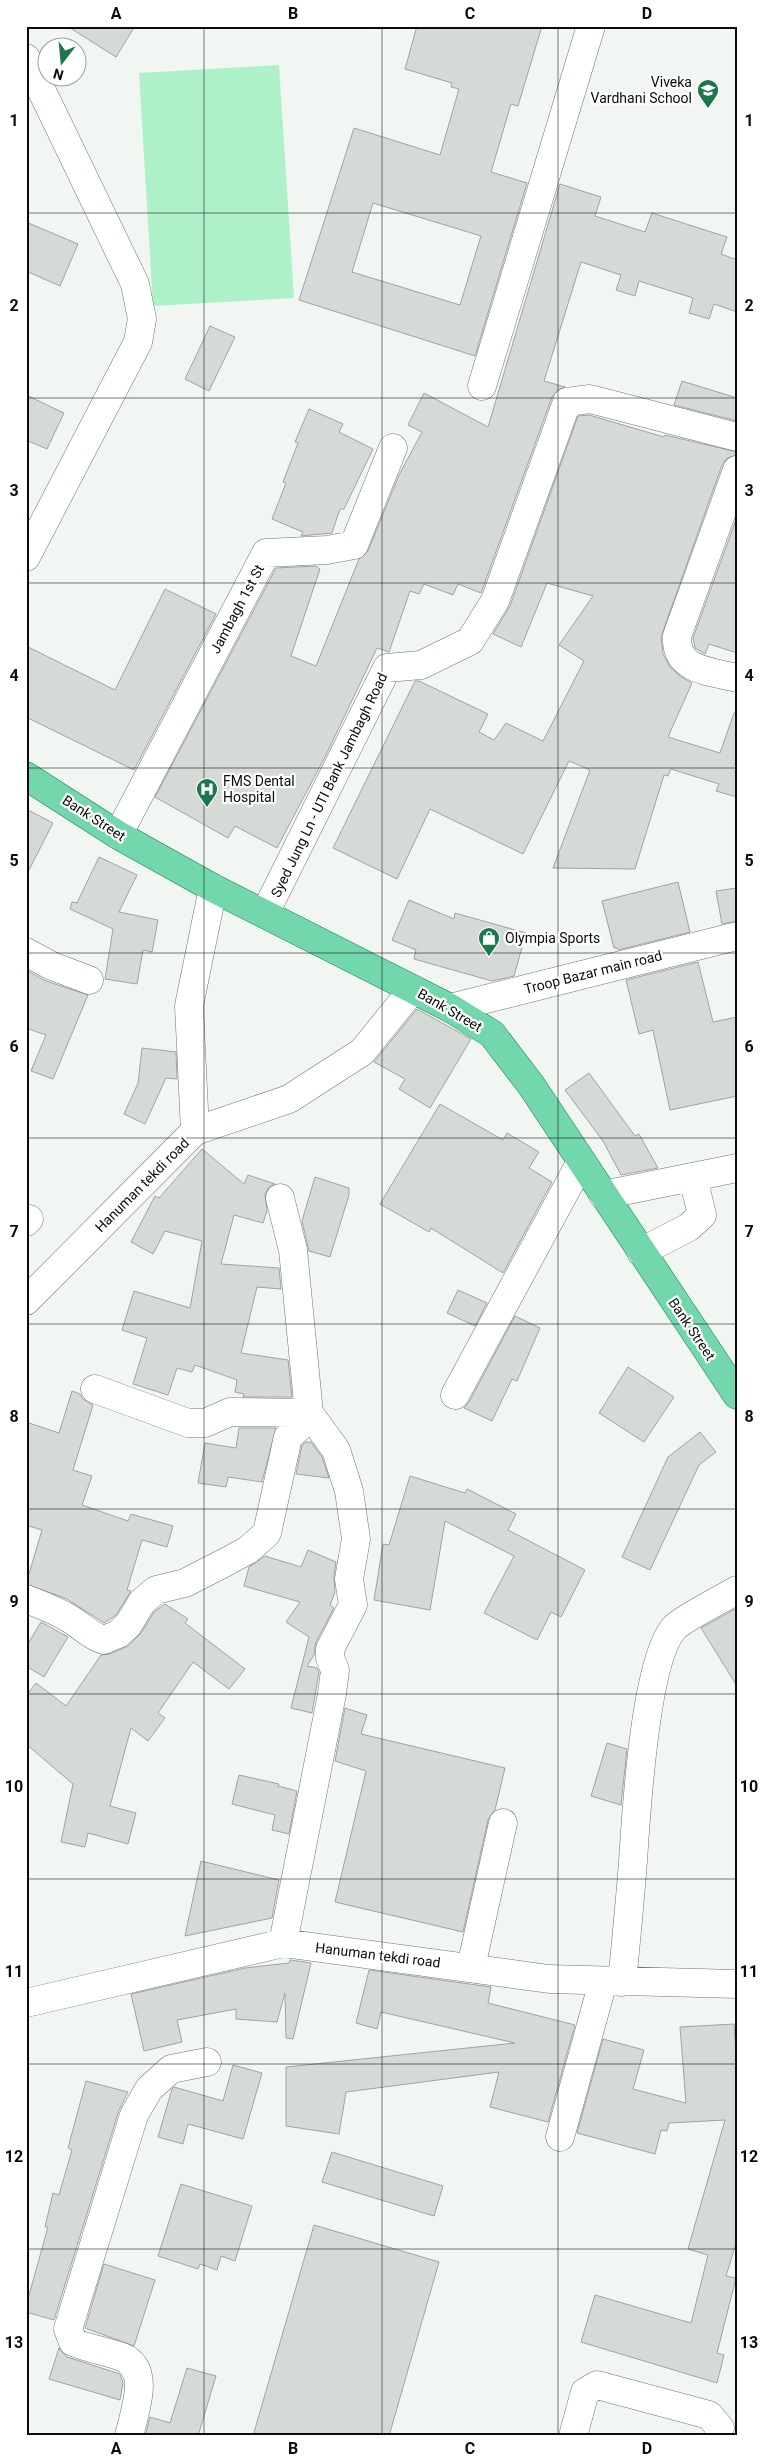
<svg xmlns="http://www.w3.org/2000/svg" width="763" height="2462" font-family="Roboto,sans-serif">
  <rect width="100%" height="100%" fill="#f2f6f3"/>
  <path fill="#aef1c9" d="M279,65L294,298L153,306L139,73Z"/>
  <path fill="#d5dad7" stroke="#9fa4a1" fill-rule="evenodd" d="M67,26H135L116,57Z
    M417,26H542L518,106L511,104L491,172L527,183L475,356L299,300L354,128L440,155L459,89L451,87L452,83L405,69ZM373,203L481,236L460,305L352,272Z
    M560,184L601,197L595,216L645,232L652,213L727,237L721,254L737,260V312L714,304L709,319L689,313L693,298L639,281L635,296L616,290L621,275L581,262L544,381L565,387L558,390L552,397L481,593L458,584L453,595L424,584L419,594L410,591L389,652L377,648L326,755L277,848L235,826L228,838L155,797L276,568L316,566L320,569L291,656L316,666L359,559L368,551L399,475L422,432L408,425L424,393L488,427Z
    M26,222L78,244L60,286L26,271Z
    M210,326L235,337L209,391L185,379Z
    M682,381L737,398V421L674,405Z
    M26,395L64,413L47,449L26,440Z
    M309,409L343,424L339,432L373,449L344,509H340L332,533L301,536L303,532L272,519L286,483L283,482L298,443L295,442Z
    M589,415L664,437L665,435L737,452V455L727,458L722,465L661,637L663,654L670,667L680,676L692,683L668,737L720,753L734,713H737V797L716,791L719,784L671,769L668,776L664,775L635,869L553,868L590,770L569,761L523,854L430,809L397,879L333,848L415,681H419L488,714L479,732L494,740L506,723L543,741L584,661L559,645L593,596L547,583L521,647L493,634L510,606L578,416Z
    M737,517V653L709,644L705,654L695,648L693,638Z
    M165,589L216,614L134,770L26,717V646L115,690Z
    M26,809L53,823L26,876Z
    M99,857L137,875L119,912L158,920L152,952L143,950L137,984L105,979L113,929L70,909L72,902L77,903Z
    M678,882L690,932L618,950L617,948H614L602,901Z
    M737,888V921L722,924L716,891Z
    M409,900L454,919L455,913L526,933L514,976L492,981L414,959L416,950L392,940Z
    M698,962L713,1022L737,1017V1096L670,1110L653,1030L639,1034L626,980Z
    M26,970L46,981L88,995L53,1079L31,1071L46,1035L26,1028Z
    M417,1009L471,1039L430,1108L399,1089L405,1079L374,1062Z
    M142,1048L176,1052L177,1079L166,1078L145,1124L124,1114L138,1083Z
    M589,1073L635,1136L639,1134L658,1168L621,1175L603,1141L565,1090Z
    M440,1104L503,1140L507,1133L539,1152L529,1168L552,1182L503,1273L431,1228L429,1232L380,1204Z
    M202,1149L244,1184L248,1175L275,1184L269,1187L265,1194L267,1211L263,1223L234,1215L221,1264L279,1268L281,1289L257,1287L241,1353L288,1360L292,1397H243L244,1394L235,1392L237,1380L195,1365L192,1372L177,1368L168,1395L133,1384L147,1338L122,1330L134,1291L190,1308L202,1241L165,1231L153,1254L131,1242L155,1196L159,1198Z
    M315,1177L349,1188V1195L330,1257L309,1251L302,1221Z
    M458,1290L487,1303L475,1326L447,1313Z
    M515,1316L540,1328L517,1381L512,1379L492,1421L464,1408L469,1402Z
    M628,1367L674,1397L644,1442L599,1413Z
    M72,1391L80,1394L83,1399L93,1405L73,1470L92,1476L82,1505L128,1521L131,1514L173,1526L167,1547L142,1540L127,1590L131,1591L116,1615L104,1623L67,1599L26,1584L42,1530L26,1525V1422L59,1433Z
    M239,1428H276L262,1482L228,1477L226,1487L198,1483L205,1443L236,1448Z
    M700,1432L716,1452L699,1465L650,1570L622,1557L668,1457Z
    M306,1442H311L322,1457L329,1478L296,1474L302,1445Z
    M410,1476L465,1493L467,1489L516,1514L508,1530L585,1570L561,1617L551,1612L537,1640L484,1613L514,1556L445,1521L430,1610L374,1600L383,1544L389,1545Z
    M308,1550L336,1562L334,1577L335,1592L330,1605L334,1608L316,1642L314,1655L307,1666L317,1668L319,1672L312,1713L291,1708L309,1637L286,1622L300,1602L244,1586L249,1567L265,1556L301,1567Z
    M165,1604L188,1619L185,1623L245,1669L229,1689L193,1662L158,1713L165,1718L148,1741L131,1728L110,1806L136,1813L128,1844L88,1833L85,1847L61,1842L73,1784L26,1744V1696L36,1683L66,1706L101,1655L110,1654L128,1646L141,1633L154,1612Z
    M737,1608V1686L701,1628Z
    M41,1622L68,1637L44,1677L26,1666V1647Z
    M345,1708L367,1715L361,1734L505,1768L495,1810L488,1820L463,1932L335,1902L366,1771L335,1761Z
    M607,1743L627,1749L621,1805L591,1796Z
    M239,1775L279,1784L278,1786L297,1791L289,1834L272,1830L275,1815L232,1804Z
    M201,1861L279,1880L272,1918L185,1936Z
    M290,1960L311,1963L293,2039L286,2038L285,1993L277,2022L236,2019V2009L177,2020L182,2042L144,2051L131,1994L245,1968L289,1963Z
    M369,1970L491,1987L488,2003L575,2025L548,2122L490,2107L499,2072L346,2092L339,2134L286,2126V2067L515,2043L381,2012L377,2029L356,2023Z
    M734,2024L737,2063V2240L726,2276L736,2278L717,2353L724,2355L717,2383L581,2342L595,2295L691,2323L708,2255L688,2249L725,2120L669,2123L667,2131L661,2130L655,2154L577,2133L603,2039L644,2050L633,2089L686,2103L680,2027Z
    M233,2065L262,2073L243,2139L188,2124L183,2144L158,2137L172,2089L174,2087L223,2101Z
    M86,2081L128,2092L119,2110L54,2320L26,2312V2306L48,2227H45L53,2193L59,2195L72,2150L68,2148Z
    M332,2152L443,2186L434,2216L322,2182Z
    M181,2184L252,2206L235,2261L221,2256L217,2270L200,2264L198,2269L158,2256Z
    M314,2225L439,2262L389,2436H253Z
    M104,2264L155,2280L134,2346L85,2328Z
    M59,2348L67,2357L120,2374L123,2383L120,2400L49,2379Z
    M187,2368L216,2376L198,2436H145L150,2417L170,2423Z"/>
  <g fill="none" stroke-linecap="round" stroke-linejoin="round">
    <g stroke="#707572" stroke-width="29">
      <path id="minor" d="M26,58L135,284L142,319L138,342L26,557
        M482,386L591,26
        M737,470L677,636C675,671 710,671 737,678
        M118,835L266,553L327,550L354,545L393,448
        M265,913L387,668L421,665L470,641L495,601L567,402L590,399L737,437
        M26,952L52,966L89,980
        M450,1008L737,936
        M195,1131L189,1006L213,888
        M603,1195L737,1168
        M26,1222L29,1219
        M641,1252L689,1227L702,1215L693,1177
        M26,1301L195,1131L289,1099L362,1052L413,989
        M95,1389L188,1423H205L230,1412L309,1413L336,1450L349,1491L356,1539L349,1579L353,1605L330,1649V1658L335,1670L332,1694L283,1943
        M455,1395L581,1162
        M26,1599C41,1605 56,1610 70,1619C82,1626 90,1636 104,1640L118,1634L128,1625L142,1602L156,1590L185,1583L224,1563L248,1550L267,1533L288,1437L306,1421L309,1413L293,1250L280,1198
        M471,1967L503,1823
        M622,1982C626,1942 630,1901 633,1861C636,1815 645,1658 675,1627C686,1617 722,1599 737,1590
        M26,2003L283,1943L549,1979L737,1984
        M560,2137L603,1982
        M129,2436C134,2413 152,2369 122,2357C106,2351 89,2349 73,2342L68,2329L134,2115L149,2089L171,2069L207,2062
        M573,2436L585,2392L597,2385L709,2415L720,2428L718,2436"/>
    </g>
    <g stroke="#117e51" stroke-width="29">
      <path id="major" d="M26,776L118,835L213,888L450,1008L492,1034L531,1085L737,1395"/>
    </g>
    <use href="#minor" stroke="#fff" stroke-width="28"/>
    <use href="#major" stroke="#73d7ad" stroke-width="28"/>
  </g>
  <path fill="none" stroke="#0a0c0b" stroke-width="1" stroke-opacity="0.55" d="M204,26V2436M382,26V2436M558,26V2436M26,213H737M26,398H737M26,583H737M26,768H737M26,953H737M26,1138H737M26,1324H737M26,1509H737M26,1694H737M26,1879H737M26,2064H737M26,2249H737"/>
  <defs>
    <g id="school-pin" transform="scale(1.125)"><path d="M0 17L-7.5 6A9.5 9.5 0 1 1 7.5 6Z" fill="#1c774c" stroke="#fff"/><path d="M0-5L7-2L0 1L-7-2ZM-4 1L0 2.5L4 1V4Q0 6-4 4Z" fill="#fff"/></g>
    <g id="hospital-pin" transform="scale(1.125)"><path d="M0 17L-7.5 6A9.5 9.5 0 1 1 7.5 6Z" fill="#1c774c" stroke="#fff"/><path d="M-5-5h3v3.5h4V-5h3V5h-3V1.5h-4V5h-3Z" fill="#fff"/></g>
    <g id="shop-pin" transform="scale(1.125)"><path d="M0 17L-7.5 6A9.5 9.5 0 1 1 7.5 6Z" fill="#1c774c" stroke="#fff"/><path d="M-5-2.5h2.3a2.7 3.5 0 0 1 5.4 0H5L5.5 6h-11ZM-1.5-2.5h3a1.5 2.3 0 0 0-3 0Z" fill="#fff"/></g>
  </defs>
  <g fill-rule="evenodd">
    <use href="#school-pin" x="708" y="90"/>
    <use href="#hospital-pin" x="207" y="789"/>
    <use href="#shop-pin" x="489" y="938"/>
  </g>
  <g text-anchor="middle" stroke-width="4.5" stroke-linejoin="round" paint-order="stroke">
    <g font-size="14" fill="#0a0c0b" stroke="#fff" text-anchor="start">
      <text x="692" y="87" text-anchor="end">Viveka<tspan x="692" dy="16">Vardhani School</tspan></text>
      <text x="223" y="786">FMS Dental<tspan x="223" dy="16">Hospital</tspan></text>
      <text x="505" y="943">Olympia Sports</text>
    </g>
    <g font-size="14" fill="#0a0c0b" stroke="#fff">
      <text transform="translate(237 609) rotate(-62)" y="5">Jambagh 1st St</text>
      <text transform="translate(329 785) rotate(-64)" y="5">Syed Jung Ln - UTI Bank Jambagh Road</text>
      <text transform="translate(94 818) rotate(33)" y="5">Bank Street</text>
      <text transform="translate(593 972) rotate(-14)" y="5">Troop Bazar main road</text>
      <text transform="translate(450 1010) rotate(30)" y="5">Bank Street</text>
      <text transform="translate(142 1185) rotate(-45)" y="5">Hanuman tekdi road</text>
      <text transform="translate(692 1329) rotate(56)" y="5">Bank Street</text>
      <text transform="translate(378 1955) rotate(7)" y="5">Hanuman tekdi road</text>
    </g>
  </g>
  <rect width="763" height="2462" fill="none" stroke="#ffffff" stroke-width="55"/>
  <g transform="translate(62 62) rotate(196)"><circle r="24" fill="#ffffff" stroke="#9d9e9d"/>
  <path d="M0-4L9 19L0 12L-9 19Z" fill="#1c774c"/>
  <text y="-8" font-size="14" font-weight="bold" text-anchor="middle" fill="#0a0c0b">N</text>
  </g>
  <rect x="28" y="28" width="708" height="2406" fill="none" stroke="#0a0c0b" stroke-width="2"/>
  <g font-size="16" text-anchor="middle" font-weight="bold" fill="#0a0c0b">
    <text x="116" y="19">A</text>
    <text x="293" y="19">B</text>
    <text x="470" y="19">C</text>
    <text x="647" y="19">D</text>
    <text x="14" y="126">1</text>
    <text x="749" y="126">1</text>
    <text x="14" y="311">2</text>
    <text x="749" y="311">2</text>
    <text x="14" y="496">3</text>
    <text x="749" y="496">3</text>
    <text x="14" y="681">4</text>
    <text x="749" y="681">4</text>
    <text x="14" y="866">5</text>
    <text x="749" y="866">5</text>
    <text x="14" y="1052">6</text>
    <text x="749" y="1052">6</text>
    <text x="14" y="1237">7</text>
    <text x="749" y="1237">7</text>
    <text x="14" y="1422">8</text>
    <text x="749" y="1422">8</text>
    <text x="14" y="1607">9</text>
    <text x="749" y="1607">9</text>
    <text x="14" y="1792">10</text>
    <text x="749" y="1792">10</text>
    <text x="14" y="1977">11</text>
    <text x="749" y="1977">11</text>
    <text x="14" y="2162">12</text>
    <text x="749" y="2162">12</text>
    <text x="14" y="2348">13</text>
    <text x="749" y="2348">13</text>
    <text x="116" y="2454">A</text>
    <text x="293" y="2454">B</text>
    <text x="470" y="2454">C</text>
    <text x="647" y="2454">D</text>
  </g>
</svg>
